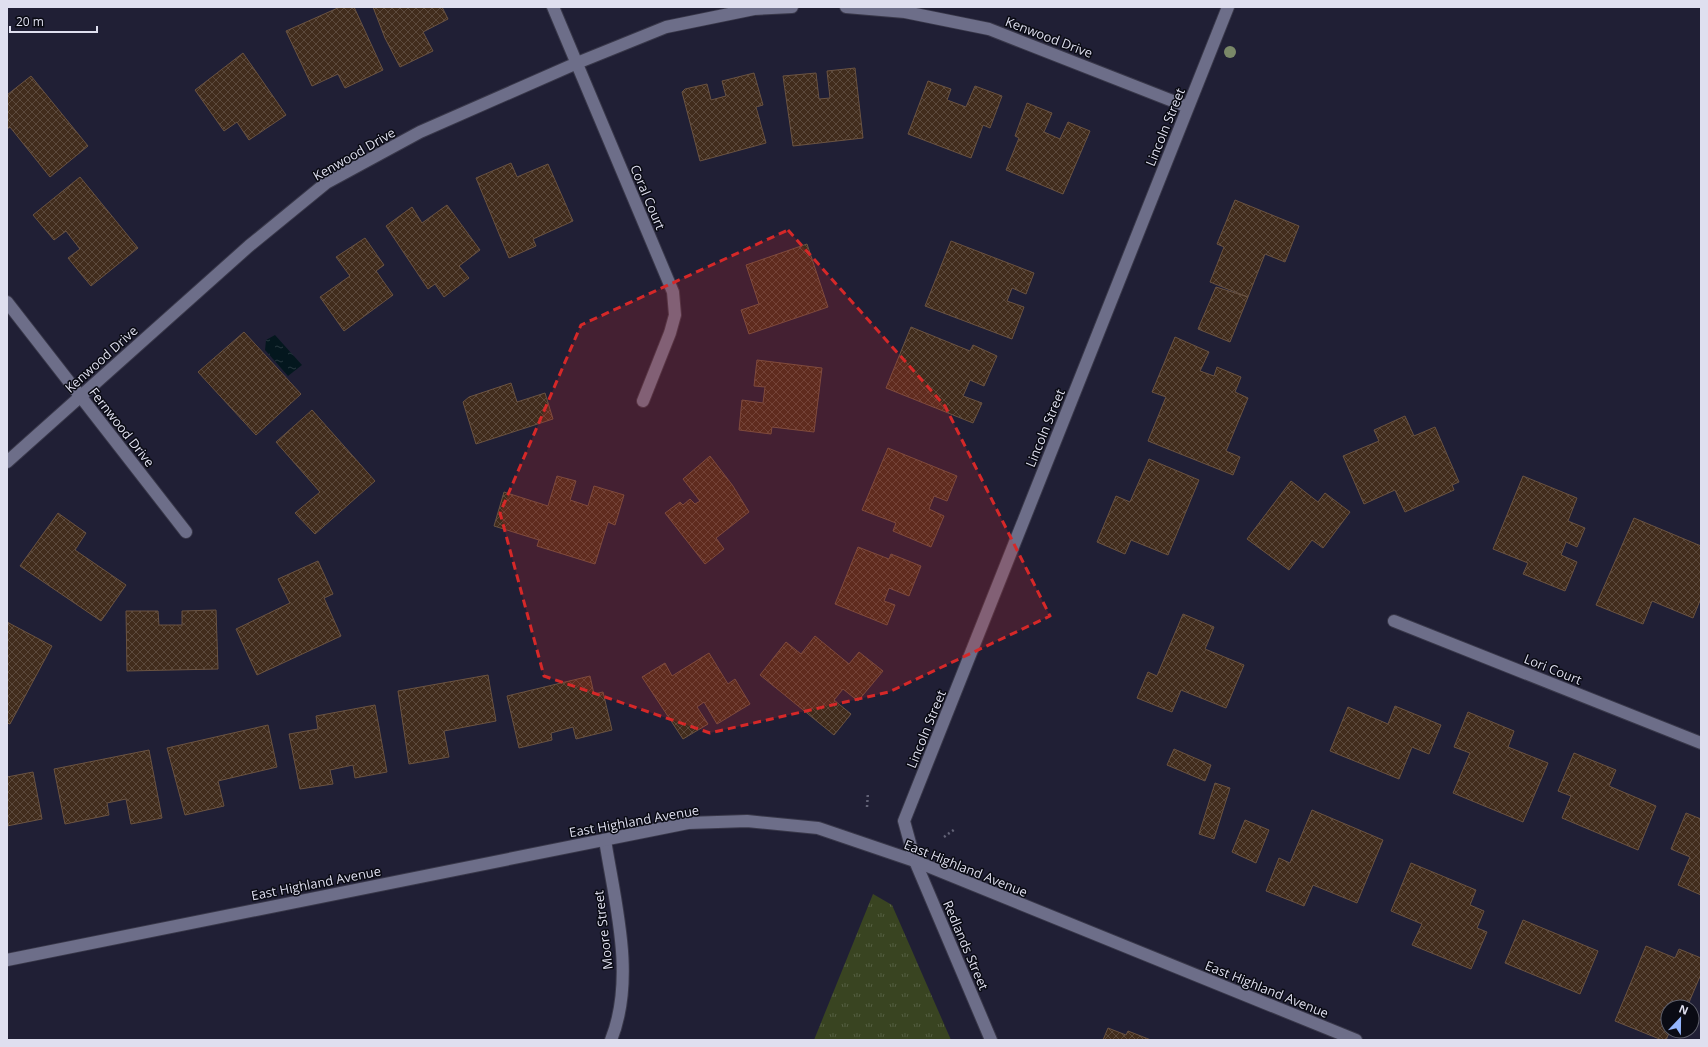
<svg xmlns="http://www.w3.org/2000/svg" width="1708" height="1047" font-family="'Open Sans',sans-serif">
  <defs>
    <pattern id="grass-tufts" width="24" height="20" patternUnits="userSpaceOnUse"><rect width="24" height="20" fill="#394421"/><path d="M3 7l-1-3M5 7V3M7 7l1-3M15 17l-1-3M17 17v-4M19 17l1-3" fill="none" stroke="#555f42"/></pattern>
    <pattern id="water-ripples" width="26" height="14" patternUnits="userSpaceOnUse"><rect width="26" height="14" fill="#04171e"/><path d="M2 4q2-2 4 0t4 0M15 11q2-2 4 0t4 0" fill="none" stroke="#28383f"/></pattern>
    <pattern id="building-cross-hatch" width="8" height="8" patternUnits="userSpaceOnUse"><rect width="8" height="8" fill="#412c1c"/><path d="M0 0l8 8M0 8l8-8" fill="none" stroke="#5c4a3d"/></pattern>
  </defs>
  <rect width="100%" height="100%" fill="#201f35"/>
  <path fill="url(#grass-tufts)" d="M873,894L892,905L951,1040H814Z"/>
  <path fill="url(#water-ripples)" d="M275,335L302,365L288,376L265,350L266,340Z"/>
  <path fill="url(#building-cross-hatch)" stroke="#6a5342" d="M340,7H354L383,70L345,88L338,74L312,86L286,31Z
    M373,7H442L448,19L423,32L433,51L400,67L385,38Z
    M243,53L286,115L249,140L237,122L224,131L195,90Z
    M855,68L863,138L793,146L783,76L816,73L819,99L830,98L827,71Z
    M754,73L763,105L756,107L766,143L700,161L682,92L685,89L707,84L711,100L726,96L722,81Z
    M31,76L88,146L50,177L10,127L7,129V95Z
    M928,81L951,89L947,100L966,107L975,86L1002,96L990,128L983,125L971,158L908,134Z
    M1027,103L1052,113L1044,132L1060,139L1068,122L1090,131L1063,194L1006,170L1019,138L1015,136Z
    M511,163L517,177L548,164L573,221L533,239L536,246L509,258L476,178Z
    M80,177L138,248L91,286L68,258L80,249L66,231L54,240L33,215Z
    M1235,200L1299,226L1285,262L1265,254L1248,297L1210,282L1224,247L1217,244Z
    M447,205L480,250L459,266L469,278L444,297L435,284L428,289L386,226L412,207L422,223Z
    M365,238L384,265L376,271L393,295L344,331L320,297L350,276L336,257Z
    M951,241L1034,273L1026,294L1012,288L1007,301L1024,307L1012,339L925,306Z
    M807,244L828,307L749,334L741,310L759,304L746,265Z
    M1216,287L1248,297L1230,342L1198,329Z
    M911,327L970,351L973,345L997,356L984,386L970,380L963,396L982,403L973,423L886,388Z
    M244,332L301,394L256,435L198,372Z
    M1175,337L1209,352L1200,371L1214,376L1217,367L1241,377L1235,392L1248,398L1226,451L1240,457L1233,475L1148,441L1166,397L1152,392Z
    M757,360L822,368L814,432L772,427L771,434L739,430L742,400L763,403L765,387L754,386Z
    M511,383L517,402L545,393L553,419L476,444L463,402L469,397Z
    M312,410L375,481L315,534L295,513L320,492L276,442Z
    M1405,416L1414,436L1435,427L1459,482L1452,485L1454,490L1405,512L1395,490L1364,504L1343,456L1379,441L1374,430Z
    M888,448L957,476L947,501L934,496L929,509L944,516L931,547L893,531L896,523L862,510Z
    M710,456L733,486L749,512L716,538L724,549L705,564L665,513L680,502L683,505L690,499L695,504L700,501L683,479Z
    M1149,459L1199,480L1168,555L1131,540L1125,554L1097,542L1116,496L1130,502Z
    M557,476L576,481L570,500L588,506L594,486L624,495L615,525L608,522L595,564L537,546L539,540L494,526L504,492L548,506Z
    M1523,476L1577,498L1568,521L1585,528L1577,547L1566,542L1561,555L1577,562L1565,591L1523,574L1528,563L1493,549Z
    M1291,481L1318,502L1325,493L1350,512L1323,548L1312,540L1289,570L1247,539Z
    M58,513L86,533L75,550L126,585L101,621L20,566Z
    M1634,518L1701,546V598L1693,618L1652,601L1643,624L1596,605Z
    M858,547L889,559L891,554L921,566L909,596L889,588L884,601L895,605L887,625L835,604Z
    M318,561L333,594L324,598L341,636L257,675L236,629L290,603L278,579Z
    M216,610L218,669L127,671L126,611H158L159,625H182V611Z
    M1183,614L1214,627L1205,649L1244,665L1226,708L1181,690L1172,712L1137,698L1148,672L1157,676Z
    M7,622L52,646L10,724L7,723Z
    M815,636L849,664L859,652L883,671L858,701L843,689L834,700L851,714L834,735L760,675L786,642L801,654Z
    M709,653L728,684L735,679L750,704L717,724L704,702L697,707L708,724L683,739L642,677L665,663L672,676Z
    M488,675L496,721L444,731L449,757L409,764L398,691Z
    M590,676L594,694L603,692L612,730L576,739L573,727L551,733L552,740L519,748L507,696Z
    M375,705L387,772L355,778L353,765L330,770L333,784L300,789L289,734L318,729L316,716Z
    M1395,706L1441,725L1429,754L1412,747L1399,779L1330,751L1348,707L1388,724Z
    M1468,712L1514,731L1508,747L1548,763L1523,822L1453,793L1470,753L1454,747Z
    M268,725L277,767L218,781L224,806L185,815L167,748Z
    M1174,749L1211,765L1205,781L1167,765Z
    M149,750L162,818L131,824L126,799L107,803L109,815L65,824L54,769Z
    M1574,753L1616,770L1609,786L1656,806L1638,850L1562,818L1571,796L1558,791Z
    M33,772L42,819L7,826V777Z
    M1215,783L1230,788L1214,839L1199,834Z
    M1312,810L1383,840L1357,903L1313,885L1304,906L1266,891L1279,858L1290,863Z
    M1686,813L1701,819V895L1678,885L1690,857L1671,849Z
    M1245,820L1269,830L1256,863L1232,852Z
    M1411,863L1476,890L1470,905L1484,911L1477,928L1487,932L1471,969L1412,945L1422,924L1391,911Z
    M1523,920L1598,951L1580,994L1505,963Z
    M1646,946L1675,958L1679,949L1701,958V974L1687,1007H1668V1031H1670L1666,1040H1662L1615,1021Z
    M1108,1028L1126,1035L1128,1031L1151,1040H1103Z"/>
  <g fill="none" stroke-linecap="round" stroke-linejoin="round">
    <g stroke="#39384a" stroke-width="14">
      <path id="minor" d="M553,7L673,292L675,315L670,333L643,401
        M846,7L905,12L989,29L1188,107
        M7,302L186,532
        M7,462L249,246L326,183L420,132L577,63L666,27L754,9L792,7
        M1394,621L1701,743
        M605,840C615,903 636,978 611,1040
        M991,1040L915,861L904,821L1228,7"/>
    </g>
    <g stroke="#39384a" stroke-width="14">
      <path id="tertiary" d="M7,960L688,823L747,821L818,828L915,861L1356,1040"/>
    </g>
    <path stroke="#636377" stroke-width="2.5" stroke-dasharray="2 3" stroke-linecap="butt" d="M867,807L868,792
      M944,837L955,829"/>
    <use href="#minor" stroke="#6d6e89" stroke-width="12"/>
    <use href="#tertiary" stroke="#6d6e89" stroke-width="12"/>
  </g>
  <circle fill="#7a8868" cx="1230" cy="52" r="6"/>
  <path fill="#d62828" fill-opacity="0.2" stroke="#d62828" stroke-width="3" stroke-dasharray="8 5" stroke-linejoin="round" d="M788,230L945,406L1050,616L889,692L710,733L544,676L500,513L581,325Z"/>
  <g text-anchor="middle" stroke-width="3" stroke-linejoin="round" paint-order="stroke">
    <g font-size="13" fill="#dfdfef" stroke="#0a0b14">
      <text transform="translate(1049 37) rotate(21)" y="5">Kenwood Drive</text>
      <text transform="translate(1165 127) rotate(-68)" y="5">Lincoln Street</text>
      <text transform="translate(354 154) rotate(-30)" y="5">Kenwood Drive</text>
      <text transform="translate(648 197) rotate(67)" y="5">Coral Court</text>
      <text transform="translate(101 359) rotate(-42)" y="5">Kenwood Drive</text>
      <text transform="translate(122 427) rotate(52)" y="5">Fernwood Drive</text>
      <text transform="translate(1045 428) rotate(-68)" y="5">Lincoln Street</text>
      <text transform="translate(1553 669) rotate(22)" y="5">Lori Court</text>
      <text transform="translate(926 729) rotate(-68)" y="5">Lincoln Street</text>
      <text transform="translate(634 821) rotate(-10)" y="5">East Highland Avenue</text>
      <text transform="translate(966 868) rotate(22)" y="5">East Highland Avenue</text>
      <text transform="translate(316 883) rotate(-11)" y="5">East Highland Avenue</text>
      <text transform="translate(603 930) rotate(-97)" y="5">Moore Street</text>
      <text transform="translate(966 945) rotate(67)" y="5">Redlands Street</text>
      <text transform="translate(1267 989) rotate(22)" y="5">East Highland Avenue</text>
    </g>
  </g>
  <rect width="1708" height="1047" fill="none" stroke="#dfdfef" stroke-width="16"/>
  <g transform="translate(1680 1019) rotate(22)"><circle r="19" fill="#0a0b14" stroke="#5f606c"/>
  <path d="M0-3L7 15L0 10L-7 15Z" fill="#95b6fd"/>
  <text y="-6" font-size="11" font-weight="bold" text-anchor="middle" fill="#dfdfef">N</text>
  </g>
  <path d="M10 26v6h87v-6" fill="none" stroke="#dfdfef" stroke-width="2"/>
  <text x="16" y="26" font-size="12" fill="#dfdfef" stroke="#0a0b14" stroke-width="3" paint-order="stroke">20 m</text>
</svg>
